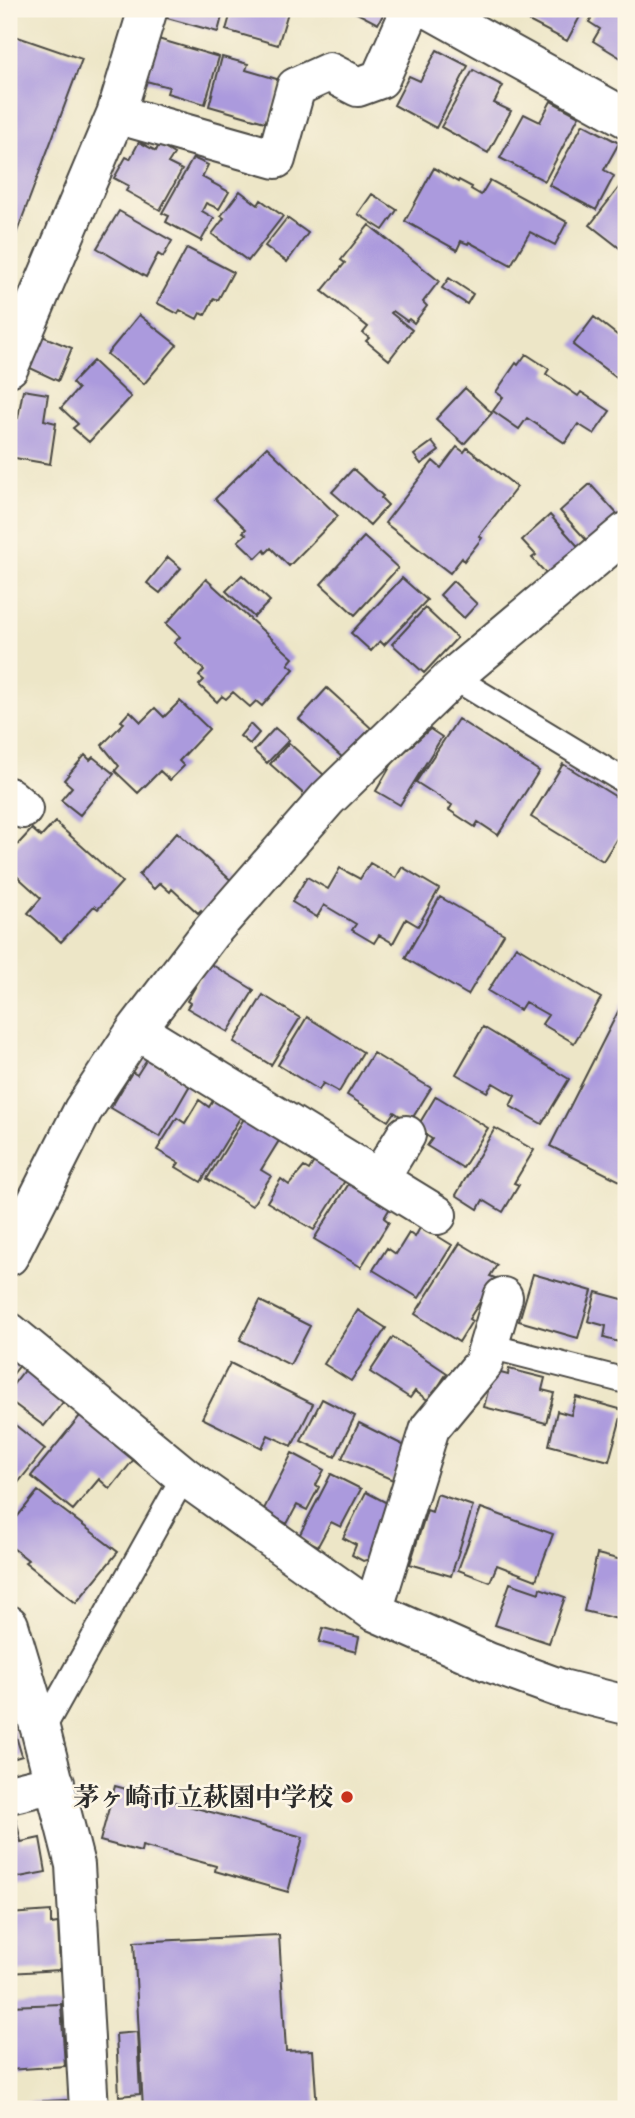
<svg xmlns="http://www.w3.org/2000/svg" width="635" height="2118" font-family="'IM FELL DW Pica','Noto Serif JP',serif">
  <rect width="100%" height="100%" fill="#fcf5e5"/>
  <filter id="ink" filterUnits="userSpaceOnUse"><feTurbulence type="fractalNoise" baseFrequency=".0143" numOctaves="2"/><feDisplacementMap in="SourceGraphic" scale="14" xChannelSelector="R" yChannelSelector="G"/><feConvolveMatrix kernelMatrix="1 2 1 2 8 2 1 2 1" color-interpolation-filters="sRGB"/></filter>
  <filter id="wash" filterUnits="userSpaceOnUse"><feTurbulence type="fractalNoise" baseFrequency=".00686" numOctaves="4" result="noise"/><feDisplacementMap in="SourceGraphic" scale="28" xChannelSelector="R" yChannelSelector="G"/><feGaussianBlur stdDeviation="1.57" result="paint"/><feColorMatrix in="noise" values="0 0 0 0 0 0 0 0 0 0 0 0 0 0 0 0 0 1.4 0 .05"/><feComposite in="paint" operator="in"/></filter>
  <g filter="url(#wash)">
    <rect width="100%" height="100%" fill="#ede6c7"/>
    <g id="blocks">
      <path fill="#ab9add" d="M170,9H224L218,32L167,18Z
        M232,9H289L278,45L226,30Z
        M349,9H386L378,24Z
        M523,9H584L567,41L519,16Z
        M597,9H626V61L593,41L600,29L589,22Z
        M9,34L82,59L9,253Z
        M158,39L219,57L205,104L167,93L169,87L146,81Z
        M437,50L468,66L436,128L394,105L409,76L420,81Z
        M222,57L248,64L246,70L280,80L268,123L209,106Z
        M473,70L503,86L494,103L511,111L488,153L441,127Z
        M551,101L579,116L545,181L500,158L524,114L540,122Z
        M583,124L619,143L604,170L614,176L596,210L549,185Z
        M139,142L156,151L159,145L174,154L168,163L182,170L160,210L126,191L129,186L114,178L126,157L130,159Z
        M193,158L208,165L202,177L229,192L219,209L206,203L202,211L214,218L201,241L166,222L169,216L162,213Z
        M434,168L458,182L459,180L472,187L471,189L481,195L490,180L567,222L555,245L530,232L511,265L469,242L468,244L461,241L457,250L405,221Z
        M621,185L626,190V253L590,225Z
        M240,191L258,205L261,200L283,216L248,261L212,234L224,218L221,216Z
        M372,194L397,210L383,230L358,214Z
        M119,211L172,241L163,257L158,254L146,277L97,248Z
        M287,218L308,233L287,262L265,246Z
        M369,225L439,281L423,302L427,306L414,323L409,319L407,321L393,311L391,313L412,330L389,360L366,341L369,338L363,333L368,327L322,291L345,263L341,260Z
        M187,248L233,272L218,300L214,298L205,315L200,313L197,319L180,310L178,314L157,303Z
        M449,278L473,294L467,304L442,288Z
        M139,315L177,345L144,384L107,354Z
        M594,317L626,342V385L573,345Z
        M42,336L72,348L58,381L28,367Z
        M526,354L549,369L546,374L578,396L581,392L610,411L594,434L578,424L565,443L527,418L519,429L493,411L503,397L496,392L516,363L518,365Z
        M93,361L131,397L89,442L73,428L78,424L61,408L78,389L72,383Z
        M465,388L492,413L464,444L436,419Z
        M23,390L48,394L44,420L56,423L50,464L9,457L15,417L18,418Z
        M432,442L439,451L421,464L414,455Z
        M267,447L338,516L289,566L271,548L266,553L264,550L256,558L238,541L246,534L243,532L246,529L215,499Z
        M457,447L464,452L467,448L517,487L479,536L482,538L464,561L462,558L450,573L385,523L433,461L441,468Z
        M353,469L383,496L381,498L388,505L370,525L332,492Z
        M590,484L619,516L589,543L560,511Z
        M550,515L583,552L552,580L532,558L536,555L522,540Z
        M364,537L398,568L355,615L321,584Z
        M168,557L181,568L160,593L147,583Z
        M242,575L270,601L254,617L226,591Z
        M402,578L427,600L384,645L380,641L371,651L351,633Z
        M206,579L293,658L288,664L294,669L262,706L256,701L250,707L233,692L226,699L222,696L217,702L199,685L204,680L199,676L204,670L174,643L180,637L166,624Z
        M453,581L477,604L464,618L440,595Z
        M425,608L457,638L424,673L392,644Z
        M327,688L371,728L343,758L299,719Z
        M180,701L209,729L179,761L184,766L170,780L160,771L138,793L115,771L119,766L102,745L124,723L121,721L130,711L141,722L155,708L164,717Z
        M458,719L539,771L498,835L478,822L475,827L449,810L452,805L416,782Z
        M250,724L259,733L250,744L240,736Z
        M275,728L289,740L267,763L254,751Z
        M430,729L442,737L400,805L376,791L393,762Z
        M289,743L325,776L306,796L270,764Z
        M85,755L90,760L93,757L114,774L80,815L61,800L72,787L64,780Z
        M563,764L626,803V824L603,861L531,817Z
        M55,822L122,882L98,909L94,906L61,942L28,913L41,898L9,869V854L32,829L41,837Z
        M177,832L235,884L209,918L201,910L198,913L172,889L170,892L160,883L154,889L139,875Z
        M370,863L396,878L402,867L439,889L418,926L406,919L393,943L379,935L374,943L352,930L356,924L324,905L317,917L292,902L307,877L328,889L340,868L360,879Z
        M440,897L504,934L468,995L405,958Z
        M516,946L601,998L574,1043L542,1024L548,1015L525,1002L520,1010L488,991Z
        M209,963L254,990L228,1032L187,1008L190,1003L187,1001Z
        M263,995L300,1018L271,1065L234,1042Z
        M626,996V1184L550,1146Z
        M307,1017L363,1052L339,1092L323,1083L319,1090L278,1065Z
        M483,1027L569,1079L542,1124L510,1106L515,1096L493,1083L487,1092L456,1074Z
        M373,1053L431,1088L410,1122L394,1112L388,1121L347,1095Z
        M147,1059L190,1085L160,1137L111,1108L132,1072L137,1075Z
        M216,1096L243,1113L201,1182L176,1167L179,1163L157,1150L177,1118L185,1123L199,1100L209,1107Z
        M436,1096L488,1128L463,1168L427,1146L432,1139L416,1129Z
        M245,1117L280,1139L261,1170L271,1176L252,1206L207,1179Z
        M495,1128L534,1150L514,1183L519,1185L503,1212L483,1200L478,1209L456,1195Z
        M315,1160L346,1179L314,1230L267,1202L281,1179L289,1185L304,1167L309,1170Z
        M350,1182L390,1208L384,1218L389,1222L361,1267L314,1239Z
        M421,1226L452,1245L419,1298L373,1270L387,1248L396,1254L409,1233L415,1237Z
        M460,1243L497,1265L490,1276L495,1278L469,1319L472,1321L459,1342L415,1314Z
        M533,1274L592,1291L578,1338L519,1321Z
        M596,1292L626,1300V1344L604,1338L606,1326L588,1321Z
        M260,1301L310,1326L290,1365L240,1340Z
        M358,1310L386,1328L351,1381L324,1364Z
        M393,1337L447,1373L429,1401L415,1391L410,1398L370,1372Z
        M9,1347L25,1359L9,1379Z
        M32,1360L71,1392L44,1426L9,1400V1390Z
        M230,1363L313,1404L292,1446L268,1435L262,1448L202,1418Z
        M509,1369L545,1378L542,1390L554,1393L546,1423L484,1407L493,1371L508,1375Z
        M576,1397L623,1410L609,1461L549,1445L557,1411L571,1415Z
        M322,1399L355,1416L335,1457L301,1441Z
        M88,1406L142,1449L110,1489L99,1479L73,1510L31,1476Z
        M9,1420L45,1449L17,1484L9,1477Z
        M359,1423L409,1448L393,1480L342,1458Z
        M292,1453L324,1470L316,1485L319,1487L307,1510L297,1505L287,1524L263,1511Z
        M331,1474L361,1489L341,1527L331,1522L318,1546L299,1536Z
        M38,1491L118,1552L76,1603L25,1562L28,1560L9,1545V1527Z
        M366,1492L391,1505L373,1558L363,1561L352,1555L356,1545L343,1538Z
        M437,1494L473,1506L451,1576L410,1564L427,1510L432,1512Z
        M481,1508L553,1534L536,1580L497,1565L490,1582L458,1570Z
        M597,1554L626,1561V1621L584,1611Z
        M510,1583L539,1593L540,1588L565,1597L549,1643L495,1625Z
        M323,1628L359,1637L356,1652L319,1642Z
        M12,1723L22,1756L9,1760V1724Z
        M115,1786L303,1837L288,1892L215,1871L216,1866L142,1846L141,1852L100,1841Z
        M16,1819L21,1842L40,1838L46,1872L9,1879V1821Z
        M51,1911V1924L58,1923L60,1970L9,1973V1914Z
        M279,1935L286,2051L313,2050L317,2109H143L134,1942Z
        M61,2004L65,2066L9,2070V2006Z
        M137,2032L140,2094L119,2096L116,2034Z
        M66,2100V2109H9V2103Z"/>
    </g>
  </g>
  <g filter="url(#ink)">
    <use href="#blocks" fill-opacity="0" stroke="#484742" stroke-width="2"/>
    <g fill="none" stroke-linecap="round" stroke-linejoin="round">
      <g stroke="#484742" stroke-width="28">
        <path id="lane" d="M453,677L626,782
          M489,1346L626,1381
          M41,1732L184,1476"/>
      </g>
      <g stroke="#484742" stroke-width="42">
        <path id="street" d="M429,9L626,118
          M116,114L276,159L296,87L329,72L358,87L380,79L411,9
          M9,367L116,114L148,9
          M9,797L23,809
          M136,1030L437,1215
          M379,1179L406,1135
          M9,1256L83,1110L136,1030L210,933L328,798L453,677L626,532
          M9,1332L184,1476L373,1611L488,1662L562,1689L626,1705
          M373,1611L430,1428L483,1364L503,1297
          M9,1625L41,1732L75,1865L89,2109
          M9,1794L55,1783"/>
      </g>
      <use href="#lane" stroke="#fff" stroke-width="24"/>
      <use href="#street" stroke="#fff" stroke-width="38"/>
    </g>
  </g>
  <circle fill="#c8321e" stroke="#fcf5e5" stroke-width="2.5" cx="347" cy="1797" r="7"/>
  <g text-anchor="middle" stroke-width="5" stroke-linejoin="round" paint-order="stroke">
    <g font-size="26" font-weight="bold" fill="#2b2b2b" stroke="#fcf5e5" text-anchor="end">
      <text x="333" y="1806">茅ヶ崎市立萩園中学校</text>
    </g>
  </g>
  <rect width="635" height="2118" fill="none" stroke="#fcf5e5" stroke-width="35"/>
</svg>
